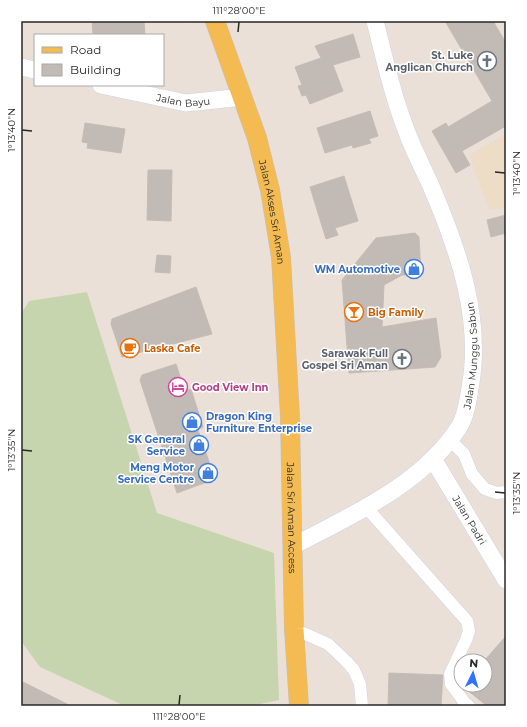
<svg xmlns="http://www.w3.org/2000/svg" width="527" height="727" font-family="Montserrat,sans-serif">
  <rect width="100%" height="100%" fill="#ebe0d8"/>
  <path fill="#eddcc6" d="M506,134V208L489,209L469,155Z"/>
  <path fill="#c6d5ae" d="M87,292L157,513L274,553L279,700L250,706H125L40,667L21,641V314L29,301Z"/>
  <path fill="#c2bab5" stroke="#c6bcb2" d="M92,21H144L145,35H93Z
    M445,21H493L506,43V126L462,151L470,165L456,173L432,131L446,123L448,127L492,101Z
    M353,34L360,57L333,65L343,91L310,104L306,95L302,96L298,86L302,85L295,67L321,58L315,46Z
    M370,111L378,136L369,139L371,143L353,148L352,145L325,153L317,128Z
    M85,123L125,129L121,153L87,148L88,143L82,142Z
    M148,170H172L171,221L147,220Z
    M344,176L358,221L335,228L338,235L326,239L310,187Z
    M506,215V233L491,237L487,220Z
    M415,233L419,237L421,275H402L384,285L382,327L436,318L441,357L435,367L349,373L342,280L376,238Z
    M157,255L171,256L170,273L155,272Z
    M196,287L212,334L122,357L111,324L112,319Z
    M176,364L185,391L191,389L203,427L198,430L215,479L177,493L140,380L142,375Z
    M506,636V706H487L461,685H485V660Z
    M389,673L443,675L441,706H388Z
    M21,681L71,706H21Z"/>
  <g fill="none" stroke-linecap="round" stroke-linejoin="round">
    <g stroke="#cdd3e1" stroke-width="13">
      <path id="street" d="M450,440L464,454L472,474L485,489L497,493L506,492
        M366,507L467,621L469,631L466,640L450,674L451,684L465,703L469,706
        M294,629L328,644L346,661L354,670L360,684L362,706"/>
    </g>
    <g stroke="#cdd3e1" stroke-width="18">
      <g id="secondary">
        <path d="M21,67L35,70"/>
        <path id="s1" d="M101,85L186,103L243,97"/>
        <path id="s2" d="M433,459L506,580"/>
        <path id="s3" d="M293,546C350,516 423,484 459,427C466,416 468,401 470,388C483,319 458,249 431,186C424,170 416,155 410,140C394,101 385,61 375,21"/>
      </g>
    </g>
    <g stroke="#c3c3c3" stroke-width="20">
      <g id="primary">
        <path id="s4" d="M215,21L257,138L270,190L281,257L290,417L294,629L299,706"/>
      </g>
    </g>
    <use href="#street" stroke="#fff" stroke-width="12"/>
    <use href="#secondary" stroke="#fff" stroke-width="17"/>
    <use href="#primary" stroke="#f4bb53" stroke-width="19"/>
  </g>
  <path fill="none" stroke="#272727" stroke-width="1.5" d="M238,32L239,22M22,130L32,131M495,172L505,173M22,450L32,451M495,492L505,493M179,705L180,695"/>
  <defs>
    <g id="church-ring" transform="scale(1)"><circle r="9.5" fill="#fff" stroke="#6b7280" stroke-width="1.5"/><path d="M-1.2-6h2.4v3.5h3.3v2.4h-3.3V6h-2.4V-.1h-3.3v-2.4h3.3Z" fill="#6b7280"/></g>
    <g id="shop-ring" transform="scale(1)"><circle r="9.5" fill="#fff" stroke="#3f7fe0" stroke-width="1.5"/><path d="M-5-2.5h2.3a2.7 3.5 0 0 1 5.4 0H5L5.5 6h-11ZM-1.5-2.5h3a1.5 2.3 0 0 0-3 0Z" fill="#3f7fe0"/></g>
    <g id="bar-ring" transform="scale(1)"><circle r="9.5" fill="#fff" stroke="#e8710a" stroke-width="1.5"/><path d="M-6-5H6L.8 .8V4.5H3.5V6h-7V4.5H-.8V.8Z" fill="#e8710a"/></g>
    <g id="cafe-ring" transform="scale(1)"><circle r="9.5" fill="#fff" stroke="#e8710a" stroke-width="1.5"/><path d="M-5.5-4.5H6V0H3Q3 3.5 0 3.5H-2.5Q-5.5 3.5-5.5 0ZM3-3.2v2h1.7v-2ZM-6 4.5H4V6H-6Z" fill="#e8710a"/></g>
    <g id="hotel-ring" transform="scale(1)"><circle r="9.5" fill="#fff" stroke="#d1479c" stroke-width="1.5"/><path d="M-6-4.5h1.5V1H6V5H4.5V3h-9V5H-6ZM-4 0a1.8 1.8 0 1 1 3.6 0ZM.5 0V-2.5h3Q6-2.5 6 0Z" fill="#d1479c"/></g>
  </defs>
  <g fill-rule="evenodd">
    <use href="#church-ring" x="487" y="61"/>
    <use href="#shop-ring" x="414" y="269"/>
    <use href="#bar-ring" x="354" y="312"/>
    <use href="#cafe-ring" x="130" y="348"/>
    <use href="#church-ring" x="402" y="359"/>
    <use href="#hotel-ring" x="178" y="387"/>
    <use href="#shop-ring" x="192" y="422"/>
    <use href="#shop-ring" x="199" y="445"/>
    <use href="#shop-ring" x="208" y="473"/>
  </g>
  <g text-anchor="middle" stroke-width="3" stroke-linejoin="round" paint-order="stroke">
    <g font-size="10" font-weight="bold" fill="#5b616d" stroke="#fff" text-anchor="end">
      <text x="473" y="59">St. Luke<tspan x="473" dy="12">Anglican Church</tspan></text>
      <text x="388" y="357">Sarawak Full<tspan x="388" dy="12">Gospel Sri Aman</tspan></text>
    </g>
    <g font-size="10" fill="#272727" stroke="#fff">
      <text dy="4" stroke="none"><textPath href="#s1" startOffset="84">Jalan Bayu</textPath></text>
      <text dy="4" stroke="none"><textPath href="#s4" startOffset="200">Jalan Akses Sri Aman</textPath></text>
      <text dy="4" stroke="none"><textPath href="#s3" startOffset="280">Jalan Munggu Sabun</textPath></text>
      <text dy="4" stroke="none"><textPath href="#s4" startOffset="507">Jalan Sri Aman Access</textPath></text>
      <text dy="4" stroke="none"><textPath href="#s2" startOffset="71">Jalan Padri</textPath></text>
    </g>
    <g font-size="10" font-weight="bold" fill="#366cbe" stroke="#fff" text-anchor="end">
      <text x="400" y="273">WM Automotive</text>
      <text x="206" y="420" text-anchor="start">Dragon King<tspan x="206" dy="12">Furniture Enterprise</tspan></text>
      <text x="185" y="443">SK General<tspan x="185" dy="12">Service</tspan></text>
      <text x="194" y="471">Meng Motor<tspan x="194" dy="12">Service Centre</tspan></text>
    </g>
    <g font-size="10" font-weight="bold" fill="#c56008" stroke="#fff" text-anchor="start">
      <text x="368" y="316">Big Family</text>
      <text x="144" y="352">Laska Cafe</text>
    </g>
    <g font-size="10" font-weight="bold" fill="#b23c85" stroke="#fff" text-anchor="start">
      <text x="192" y="391">Good View Inn</text>
    </g>
  </g>
  <rect width="527" height="727" fill="none" stroke="#ffffff" stroke-width="44"/>
  <rect x="34" y="34" width="130" height="52" fill="#ffffff" stroke="#a9a9a9"/>
  <rect x="42" y="47" width="20" height="6" fill="#f4bb53" stroke="#a9a9a9"/>
  <text x="70" y="54" font-size="12" fill="#272727">Road</text>
  <rect x="42" y="64" width="20" height="12" fill="#c2bab5" stroke="#a9a9a9"/>
  <text x="70" y="74" font-size="12" fill="#272727">Building</text>
  <g transform="translate(473 673) rotate(5)"><circle r="19" fill="#ffffff" stroke="#a9a9a9"/>
  <path d="M0-3L7 15L0 10L-7 15Z" fill="#3171ff"/>
  <text y="-6" font-size="11" font-weight="bold" text-anchor="middle" fill="#272727">N</text>
  </g>
  <rect x="22" y="22" width="483" height="683" fill="none" stroke="#272727" stroke-width="1.5"/>
  <g font-size="10" text-anchor="middle" fill="#272727">
    <text x="239" y="14">111°28'00"E</text>
    <text transform="translate(11 130) rotate(-90)" y="4">1°13'40"N</text>
    <text transform="translate(516 173) rotate(-90)" y="4">1°13'40"N</text>
    <text transform="translate(11 450) rotate(-90)" y="4">1°13'35"N</text>
    <text transform="translate(516 493) rotate(-90)" y="4">1°13'35"N</text>
    <text x="179" y="720">111°28'00"E</text>
  </g>
</svg>
